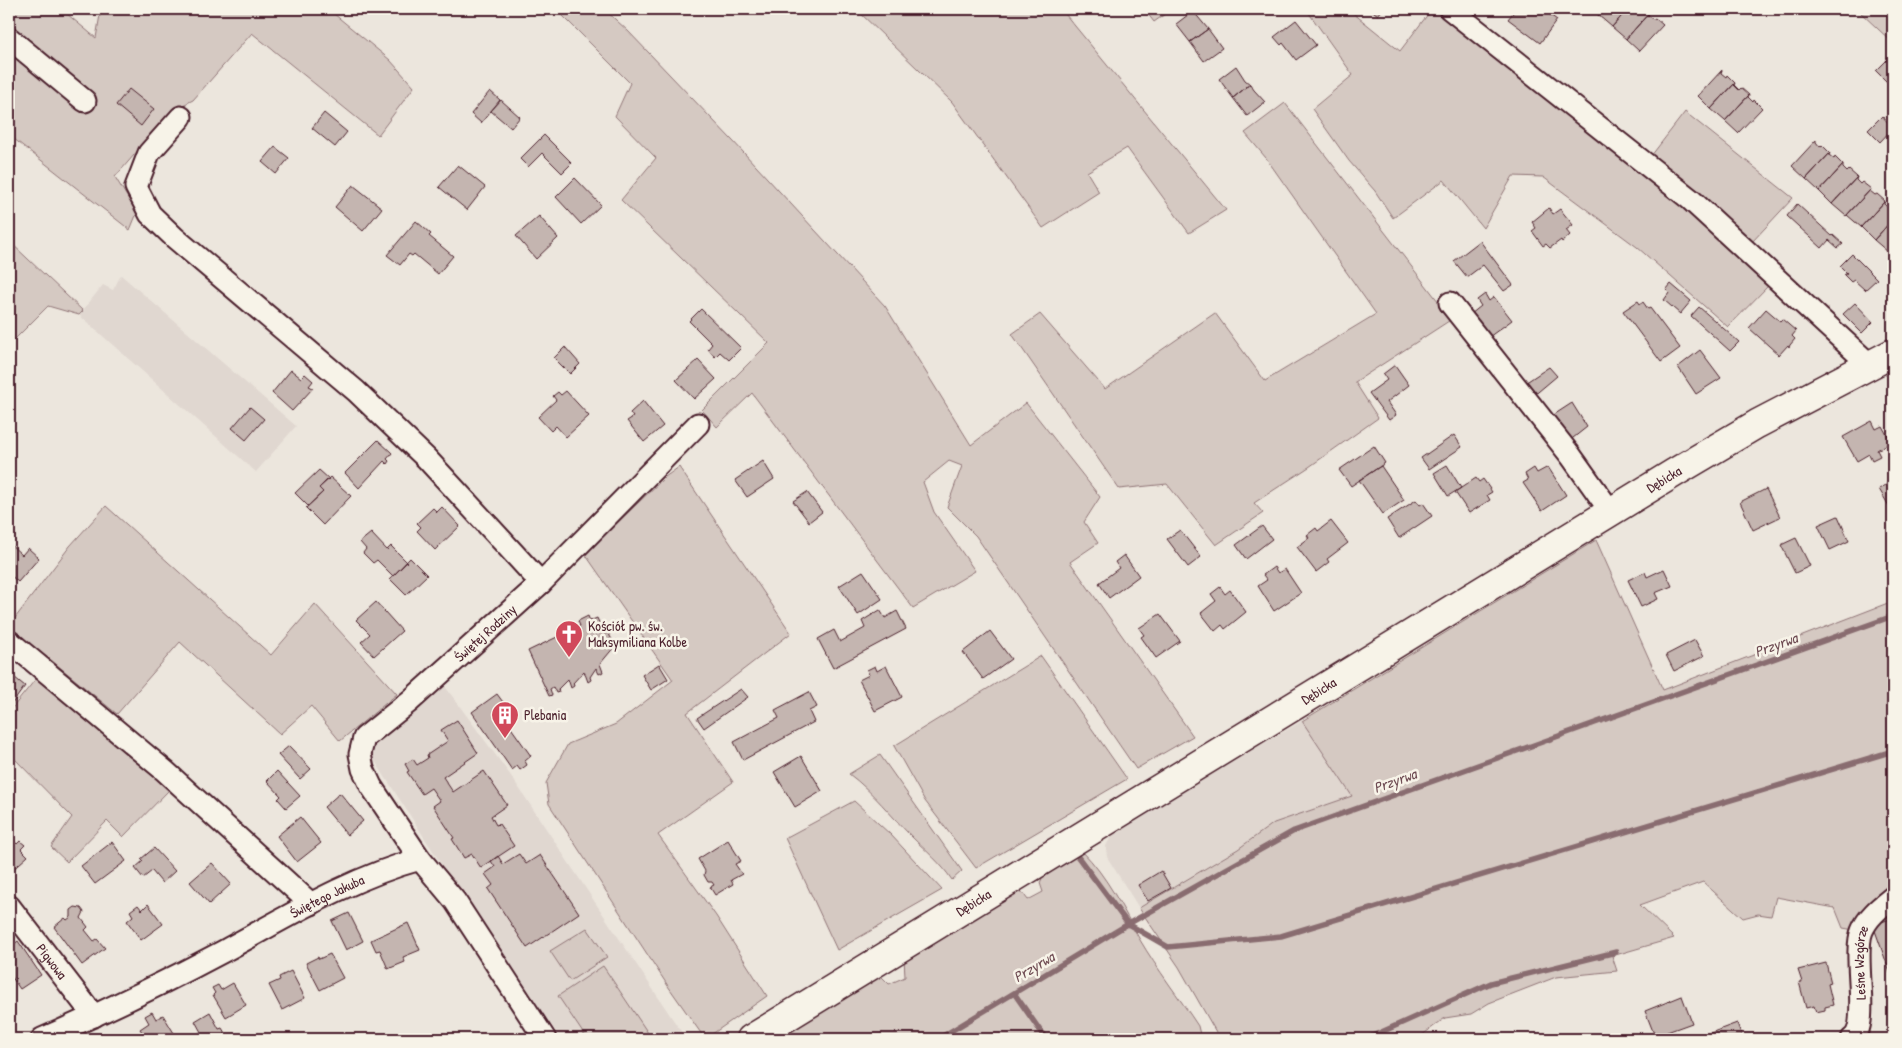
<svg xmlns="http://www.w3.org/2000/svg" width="1902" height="1048" font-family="'Patrick Hand',sans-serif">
  <rect width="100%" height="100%" fill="#ece6dd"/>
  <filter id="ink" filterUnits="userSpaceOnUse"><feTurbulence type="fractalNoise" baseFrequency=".02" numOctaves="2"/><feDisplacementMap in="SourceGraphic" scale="10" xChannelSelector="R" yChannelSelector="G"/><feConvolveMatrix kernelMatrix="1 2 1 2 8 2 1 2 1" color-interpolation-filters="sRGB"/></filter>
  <g filter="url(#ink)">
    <path fill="#e0d7d0" d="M121,275L296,426L256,472L79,315L103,285L113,290Z
      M444,685L511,776L686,1039H561L455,885L371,755L374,746Z
      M1302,721L1352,796L1274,823L1238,849L1139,908L1107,857L1106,846L1114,831Z"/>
    <path fill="#d5c9c2" stroke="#907476" d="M9,9H61L96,38L101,9H328L390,60L414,87L378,135L252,33L193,100L173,110L115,177L137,213L130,230L9,135Z
      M556,9H604L628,31L732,140L885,306L971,445L1026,403L1100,497L1084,522L1098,543L1070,562L1193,736L1136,769L976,536L947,507L962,466L949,461L923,482L934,512L975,571L913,608L752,393L717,427L702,410L769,343L621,200L656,158L615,116L630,83Z
      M856,9H1061L1226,210L1189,233L1127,148L1087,172L1099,192L1043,228L952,102Z
      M1144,9H1172L1154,22Z
      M1306,9H1348L1400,51L1432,9H1440L1675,195L1770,284L1728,327L1637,247L1543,177L1513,176L1483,228L1444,180L1393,218L1375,191L1349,161L1312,109L1353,75Z
      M1872,9H1893V43L1861,13Z
      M1285,103L1452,319L1355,382L1378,418L1309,467L1254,503L1263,513L1216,545L1167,484L1119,489L1012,334L1040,314L1105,389L1215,313L1265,381L1376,314L1266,158L1245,133Z
      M1685,112L1793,198L1752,242L1651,156Z
      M9,241L83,311L79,315L48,306L9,345Z
      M679,467L791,633L687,713L733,782L658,835L716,916L767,996L705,1039L668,986L549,804L546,783L568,744L616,724L673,680L585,554L665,477Z
      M106,506L271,655L315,604L397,694L340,741L311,706L280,734L180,642L117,714L51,660L9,632V626L70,546Z
      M1596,540L1663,690L1893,601V890L1854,930L1843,928L1835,908L1776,897L1771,916L1758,914L1743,918L1703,882L1640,905L1674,938L1612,956L1617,971L1556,977L1489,1003L1471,1014L1445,1018L1417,1039H1220L1179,967L1139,908L1238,849L1274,823L1352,796L1302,721Z
      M1041,656L1127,779L976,868L925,801L894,746Z
      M39,675L171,788L123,837L107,821L67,862L51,847L72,817L9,753V712Z
      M880,755L962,871L952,880C941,863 926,851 912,837C891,816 873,792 849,774Z
      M854,801L891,835L942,890L837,950L785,838Z
      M1082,851C1107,876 1123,909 1140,940C1157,969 1179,997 1198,1026L1201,1039H782L789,1034L800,1021L874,977L881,976L889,984L905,977L904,957L1008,892H1022L1028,900L1043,892L1040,883L1046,869Z
      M587,928L607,957L570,981L550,951Z
      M603,966L652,1039H587L558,996Z"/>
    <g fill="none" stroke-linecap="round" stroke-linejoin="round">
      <path stroke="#896c6f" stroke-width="5.5" d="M1078,857L1128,924L1168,947L1281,936L1893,751
        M1014,993L1046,1039
        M938,1039L1128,924L1294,831L1893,616
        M1366,1039L1491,983L1616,952"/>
    </g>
    <path fill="#c4b5b0" stroke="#4a1f2b" d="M1370,9H1383L1378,15Z
      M1516,9H1542L1557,20L1540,43L1508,19Z
      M1592,9H1603L1598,15Z
      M1603,9H1628L1612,27L1598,15Z
      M1628,9H1644L1649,13L1626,39L1612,27Z
      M1193,11L1208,29L1190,42L1176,24Z
      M1649,13L1648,15L1653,19L1655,18L1663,25L1639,51L1626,39Z
      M1296,20L1316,45L1296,60L1283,43L1281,45L1274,37Z
      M1208,29L1222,48L1204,61L1190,42Z
      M1891,56L1893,58V88L1876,71Z
      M1236,66L1245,80L1250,84L1233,98L1219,79Z
      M1722,70L1721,73L1726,77L1727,75L1735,83L1711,109L1698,96Z
      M1735,83L1734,85L1739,90L1741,88L1749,95L1725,121L1711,109Z
      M1250,84L1254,90L1265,102L1247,116L1233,98Z
      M129,89L154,109L141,126L116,105Z
      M490,91L500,100L481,123L471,114Z
      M1749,95L1748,97L1753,102L1754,100L1762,108L1738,133L1725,121Z
      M501,100L520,117L511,128L491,111Z
      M324,113L347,132L335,147L312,128Z
      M1882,116L1893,128L1880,142L1868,130Z
      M544,135L572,163L562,173L542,153L528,167L520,159Z
      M1816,140V142L1820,147L1822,145L1830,153L1806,179L1792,166Z
      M275,147L289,158L276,174L262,162Z
      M1830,153L1829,155L1834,159L1835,157L1843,165L1819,191L1806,179Z
      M458,165L485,187L467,210L439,187Z
      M1843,165V168L1847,172L1849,170L1857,177L1832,204L1819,191Z
      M1857,177L1856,180L1860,184L1862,182L1871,189L1846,216L1832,204Z
      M575,178L601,205L581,224L556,197Z
      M353,185L382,208L363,231L335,207Z
      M1871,189L1870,191L1875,195L1877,194L1885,201L1861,227L1847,215Z
      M1885,201L1884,204L1888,208L1890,207L1893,209V219L1874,240L1861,227Z
      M1797,204L1832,236L1833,235L1843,244L1838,248L1829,240L1822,248L1787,216Z
      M1549,208L1553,214L1560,209L1573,225L1566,230L1570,235L1562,242L1561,240L1550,248L1546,244L1543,246L1532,231L1536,228L1532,222Z
      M539,216L558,238L536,259L516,236Z
      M1893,219V246L1888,252L1874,240Z
      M416,221L431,234L429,236L453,256L438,274L414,254L412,256L409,254L400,265L387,255Z
      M1480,241L1513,285L1504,291L1483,265L1467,277L1454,261Z
      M1852,254L1877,279L1865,290L1854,280L1851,282L1844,275L1847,273L1840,266Z
      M1671,284L1691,301L1680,314L1664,300L1669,293L1666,290Z
      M1485,294L1489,301L1494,297L1512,320L1489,337L1471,314L1481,306L1477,300Z
      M1638,301L1640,304L1643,302L1648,309L1650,308L1680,348L1661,362L1623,311Z
      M1855,303L1873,322L1862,333L1843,314Z
      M1699,307L1739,342L1730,351L1691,316Z
      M701,309L741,348L729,360L720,352L715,357L708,349L712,344L689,321Z
      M1766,309L1780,321L1782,319L1796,331L1792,336L1795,339L1790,345L1789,347L1788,345L1779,355L1749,328Z
      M565,347L580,364L570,374L554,358Z
      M1700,350L1721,378L1696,394L1678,367Z
      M698,360L716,379L694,399L676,380Z
      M1395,365L1409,385L1387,402L1396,415L1389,420L1369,393L1387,380L1383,374Z
      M1549,367L1557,376L1532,397L1522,385Z
      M291,370L301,378L305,374L313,381L309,386L313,388L292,411L272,393Z
      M566,391L589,416L566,437L556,426L551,431L538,417L556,400L553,396L558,392L561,395Z
      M643,401L663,426L644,442L627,421L633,417L630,413Z
      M1572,403L1587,427L1568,442L1549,418Z
      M250,407L264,419L246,440L232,428Z
      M1872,421L1876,429L1882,426L1891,442L1877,450L1880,456L1872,460L1869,454L1857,461L1843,437Z
      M1454,435L1462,447L1429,469L1421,458Z
      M378,440L392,453L387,459L389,461L387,464L384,461L359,488L345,473Z
      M1374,446L1385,463L1351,486L1339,470Z
      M763,461L774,479L747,497L735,480Z
      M1447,465L1461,488L1448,496L1434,473Z
      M1381,466L1404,500L1383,514L1359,480Z
      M1548,467L1566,495L1542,511L1523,483L1528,480L1525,474L1534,468L1537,473Z
      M319,470L329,479L319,488L323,492L308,506L295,493Z
      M330,477L351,496L323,525L306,508L323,492L319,488Z
      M1476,478L1479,482L1483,479L1492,492L1487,495L1490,500L1469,513L1455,492Z
      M1893,481V504L1889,506L1879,489Z
      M1766,489L1780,517L1753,530L1740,502Z
      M807,492L822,512L809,522L793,501Z
      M1416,500L1420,505L1423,503L1432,516L1399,538L1387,519Z
      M442,507L460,526L435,550L417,531L421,527L417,523L433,508L437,512Z
      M1838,516L1849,541L1830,550L1818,525Z
      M1331,521L1348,543L1327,559L1329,562L1316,572L1297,547L1309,538L1307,535L1316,528L1318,531Z
      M1262,526L1272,539L1246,559L1236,545Z
      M1180,530L1201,557L1188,567L1167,539Z
      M371,533L387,550L391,546L407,562L393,576L377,560L373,563L363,553L366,549L360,542Z
      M1796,538L1810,566L1795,573L1781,545Z
      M9,543L22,555L28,548L39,558L18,582L9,574Z
      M1124,555L1139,576L1109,598L1099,583L1119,568L1115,562Z
      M410,558L427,575L406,595L390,579Z
      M1274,567L1278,573L1285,569L1301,593L1274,611L1258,586L1267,580L1263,575Z
      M1664,569L1672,586L1655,593L1658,599L1641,607L1628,580L1645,572L1647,577Z
      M863,571L882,599L858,615L839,586Z
      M1220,587L1225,594L1230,590L1246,612L1225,629L1222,625L1215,631L1201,613L1216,601L1211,594Z
      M376,602L402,631L374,656L361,642L370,634L356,620Z
      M880,610L885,618L897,611L906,629L833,668L818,639L834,630L840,642L865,628L862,621Z
      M1160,614L1180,641L1156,658L1141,637L1144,635L1139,628Z
      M588,616L590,621L597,618L604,634L608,632L615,646L600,664L603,672L599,674L596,668L590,677L591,680L588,682L584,671L573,683L574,686L571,688L568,679L558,689L559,692L556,693L553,687L550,689L552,695L549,696L528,651L580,626L578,621Z
      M990,631L1011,659L983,679L963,652Z
      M1695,640L1704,656L1674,671L1666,655Z
      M659,664L668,679L651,690L642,675Z
      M875,666L877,671L886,666L902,697L875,711L859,680L869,675L867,670Z
      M9,673L25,686L9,708Z
      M741,689L748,697L704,728L697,718Z
      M809,692L817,707L809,711L814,722L743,760L734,742L779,718L775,710Z
      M497,694L514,717L507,722L531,756L525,761L527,765L520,770L517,766L512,770L472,712Z
      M457,720L478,753L443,777L453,792L484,771L507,805L491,816L496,825L499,824L514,846L481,868L472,854L464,858L452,839L454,838L433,806L440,801L431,788L422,794L407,772L409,771L405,764L413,759L417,765L428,758L427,755L448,741L441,730Z
      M289,746L311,769L300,779L278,755Z
      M801,756L822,791L795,807L774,772Z
      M277,771L300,796L286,808L278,799L281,796L267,781Z
      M340,793L363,821L347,835L324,807Z
      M300,817L321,843L297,862L277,836Z
      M12,839L17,844L20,841L25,845L21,849L28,856L9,873V841Z
      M728,840L741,861L735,864L742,874L731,880L733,884L715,895L710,887L714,885L712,882H708L704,875L705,871L698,859Z
      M112,842L126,861L95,884L81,866Z
      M154,848L175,871L162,883L152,871L143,878L135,868L143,861L141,859Z
      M519,854L526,864L540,855L579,913L527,948L488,889L493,885L485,874L495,867L491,861L498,856L503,864Z
      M212,863L231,884L209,904L190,882Z
      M1161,871L1171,888L1148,901L1138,885Z
      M148,904L163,924L141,940L127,921L133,916L130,911L138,905L142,910Z
      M75,907L81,908L84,912L81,918L88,927L85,930L94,941L97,939L105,948L82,965L54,927L65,918L67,920L71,917V910Z
      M349,913L363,941L346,950L332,921Z
      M1893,918V981L1873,925Z
      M408,923L420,950L403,957L405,962L388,969L380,950L376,951L371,940Z
      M18,941L41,975L20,989L9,973V948Z
      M330,954L343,978L320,990L306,963L318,957L319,959Z
      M1826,963L1831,983L1828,984L1833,1005L1825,1007V1010L1816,1012L1814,1006L1806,1008L1799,982H1802L1798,970Z
      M291,971L305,998L282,1010L269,985L280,980L279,977Z
      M233,983L246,1005L226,1017L213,995L215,993L212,988L218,985L221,990Z
      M1682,996L1692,1023L1667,1032L1670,1039H1656L1645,1011Z
      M152,1012L156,1019L163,1015L177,1038L175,1039H147L140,1029L149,1023L145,1016Z
      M210,1012L219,1029L222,1028L228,1038L195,1039L193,1036L201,1032L195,1021Z
      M1737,1023L1743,1039H1697V1038Z"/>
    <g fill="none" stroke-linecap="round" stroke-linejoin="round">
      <g stroke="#4a1f2b" stroke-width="25">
        <g id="street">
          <path d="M1450,9L1690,199L1870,365"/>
          <path d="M9,38L85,101"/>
          <path d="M181,117L149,153L136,187L150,214L175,238L356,391L427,459L541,583"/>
          <path d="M1450,303L1571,456L1611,512"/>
          <path d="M9,641L165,771L311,904"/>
          <path id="s1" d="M420,859L371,786L363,769L360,754L364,738L410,701L541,583L698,424"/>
          <path id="s2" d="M9,906L94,1016"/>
          <path id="s3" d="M42,1039C104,1012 164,983 224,951C287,917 350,878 420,859L455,901L545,1039"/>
          <path id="s4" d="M1852,1039C1871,1026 1852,955 1862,931C1868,916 1882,906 1893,897"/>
        </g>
      </g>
      <g stroke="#4a1f2b" stroke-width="31">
        <g id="secondary">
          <path id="s5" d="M751,1039L1674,473L1757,424L1893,353"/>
        </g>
      </g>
      <use href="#street" stroke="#f7f3e8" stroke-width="21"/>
      <use href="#secondary" stroke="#f7f3e8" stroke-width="28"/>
    </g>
  </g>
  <defs>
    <g id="church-pin" transform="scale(1.4375)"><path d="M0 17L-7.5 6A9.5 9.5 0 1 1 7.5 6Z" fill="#d1495b" stroke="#f7f3e8"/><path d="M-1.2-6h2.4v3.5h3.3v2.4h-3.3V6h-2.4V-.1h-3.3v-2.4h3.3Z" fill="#fff"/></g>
    <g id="building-pin" transform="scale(1.4375)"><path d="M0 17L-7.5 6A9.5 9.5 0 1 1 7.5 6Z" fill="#d1495b" stroke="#f7f3e8"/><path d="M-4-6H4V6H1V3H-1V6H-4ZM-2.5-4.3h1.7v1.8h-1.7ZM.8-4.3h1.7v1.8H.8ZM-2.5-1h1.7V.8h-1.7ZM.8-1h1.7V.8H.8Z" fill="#fff"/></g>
  </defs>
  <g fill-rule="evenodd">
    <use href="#church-pin" x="569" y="634"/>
    <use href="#building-pin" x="505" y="715"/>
  </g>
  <g text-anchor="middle" stroke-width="5" stroke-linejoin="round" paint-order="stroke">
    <g font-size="14" fill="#4a1f2b" stroke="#f7f3e8">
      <text dy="5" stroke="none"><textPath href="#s5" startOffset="1071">Dębicka</textPath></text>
      <text dy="5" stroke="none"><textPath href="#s1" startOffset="299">Świętej Rodziny</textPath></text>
      <text dy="5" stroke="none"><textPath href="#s5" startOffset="666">Dębicka</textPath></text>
      <text dy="5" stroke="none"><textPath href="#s3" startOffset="319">Świętego Jakuba</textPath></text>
      <text dy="5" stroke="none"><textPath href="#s5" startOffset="261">Dębicka</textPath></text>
      <text dy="5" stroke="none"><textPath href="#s2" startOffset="70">Pigwowa</textPath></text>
      <text dy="5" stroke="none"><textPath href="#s4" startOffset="79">Leśne Wzgórze</textPath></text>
    </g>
    <g font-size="14" fill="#4a1f2b" stroke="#f7f3e8" text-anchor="start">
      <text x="588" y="631">Kościół pw. św.<tspan x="588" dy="16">Maksymiliana Kolbe</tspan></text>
      <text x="524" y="720">Plebania</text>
    </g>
    <g font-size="15" font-style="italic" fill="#6f4c53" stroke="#f7f3e8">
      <text transform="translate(1776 645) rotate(-20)" y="5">Przyrwa</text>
      <text transform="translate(1395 781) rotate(-20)" y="5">Przyrwa</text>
      <text transform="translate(1034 967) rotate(-31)" y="5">Przyrwa</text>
    </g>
  </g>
  <rect width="1902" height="1048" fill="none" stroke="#f7f3e8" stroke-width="30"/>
  <rect x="15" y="15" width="1872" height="1018" fill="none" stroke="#4a1f2b" stroke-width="2" filter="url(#ink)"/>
</svg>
